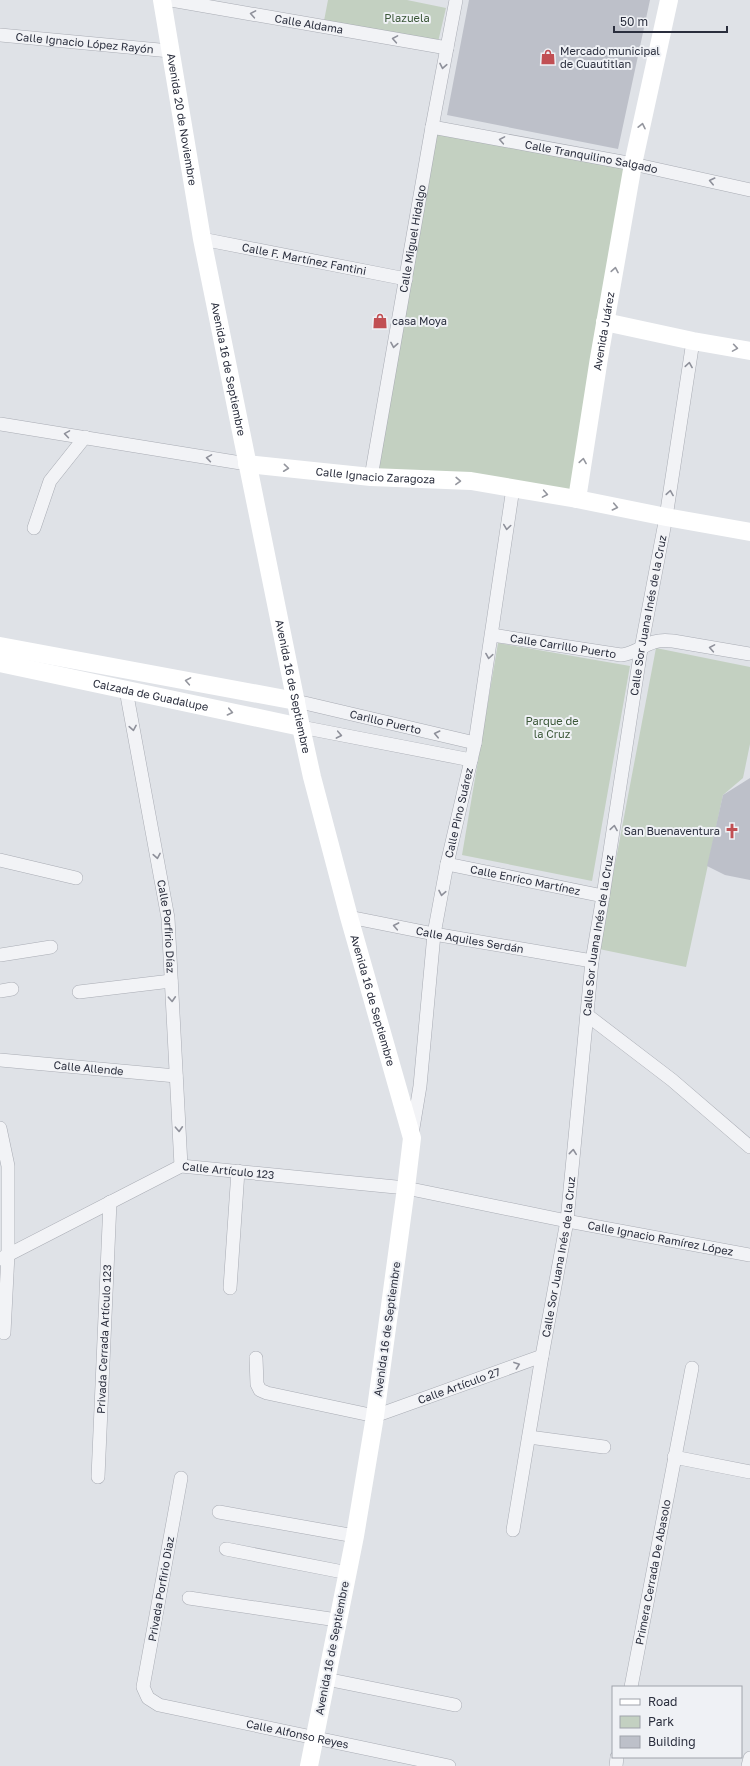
<svg xmlns="http://www.w3.org/2000/svg" width="750" height="1766" font-family="'Golos Text',sans-serif">
  <rect width="100%" height="100%" fill="#dfe2e7"/>
  <path fill="#c3d0c1" d="M328,0H407L446,8L438,42L324,21Z
    M432,127L633,164L577,499L371,477Z
    M498,643L630,666L592,881L462,855Z
    M656,648L750,667V744L743,778L723,795L686,967L599,949Z"/>
  <path fill="#bdc0c9" d="M469,0H650L618,149L447,115Z
    M750,778V880L725,875L707,866L723,795Z"/>
  <g fill="none" stroke-linecap="round" stroke-linejoin="round">
    <g stroke="#a9acb4" stroke-width="14">
      <g id="street">
        <path id="s1" d="M171,0L447,48"/>
        <path id="s2" d="M0,35L170,51"/>
        <path id="s3" d="M432,127L633,164L750,190"/>
        <path id="s4" d="M202,239L406,279"/>
        <path d="M0,424L247,464"/>
        <path id="s5" d="M371,477L432,127L456,0"/>
        <path d="M34,528L50,481L85,437"/>
        <path id="s6" d="M492,635L621,655C633,654 642,646 654,642C660,640 666,640 673,641L750,654"/>
        <path id="s7" d="M126,690L168,918L181,1166"/>
        <path id="s8" d="M296,701L475,743"/>
        <path d="M301,727L471,760"/>
        <path d="M0,860L76,878"/>
        <path id="s9" d="M447,864L603,896"/>
        <path id="s10" d="M349,917L434,934L592,961"/>
        <path d="M0,955L51,947"/>
        <path d="M0,991L12,989"/>
        <path d="M79,992L171,981"/>
        <path d="M587,1015L672,1080L750,1147"/>
        <path id="s11" d="M0,1060L176,1076"/>
        <path d="M0,1128L8,1166V1254L4,1333"/>
        <path id="s12" d="M412,1134L420,1086L434,934L447,864L475,743L513,488"/>
        <path id="s13" d="M0,1259L181,1166L406,1188L567,1221L750,1255"/>
        <path d="M230,1288L238,1171"/>
        <path id="s14" d="M256,1358L257,1384L260,1390L267,1393L375,1416L542,1356"/>
        <path d="M529,1437L604,1447"/>
        <path d="M674,1457L750,1472"/>
        <path id="s15" d="M98,1477L110,1202"/>
        <path id="s16" d="M181,1478L143,1687L148,1698L159,1705L449,1766"/>
        <path d="M219,1512L355,1536"/>
        <path id="s17" d="M513,1530L542,1356L567,1221L592,961L603,896L641,649L666,517L693,341"/>
        <path d="M226,1549L348,1573"/>
        <path d="M189,1598L337,1620"/>
        <path d="M326,1679L455,1705"/>
        <path id="s18" d="M631,1687L692,1368"/>
        <path d="M616,1766L617,1757"/>
        <path d="M748,1766L750,1758"/>
      </g>
    </g>
    <use href="#street" stroke="#f2f3f6" stroke-width="13"/>
    <g stroke="#fff" stroke-width="18">
      <path id="s19" d="M162,0L202,239L301,727L312,777L349,917L412,1138L406,1188L375,1416L355,1536L309,1766"/>
      <path d="M605,322L693,341L750,351"/>
      <path id="s20" d="M247,464L371,477L471,481L577,499L666,517L750,532"/>
      <path id="s21" d="M577,499L599,358L633,164L669,0"/>
      <path d="M0,646L296,701"/>
      <path id="s22" d="M0,663L301,727"/>
    </g>
  </g>
  <defs><path id="oneway-chevron" d="M-2-3.5L2.5 0L-2 3.5" fill="none" stroke-width="1.6" stroke-linecap="round" stroke-linejoin="round"/></defs>
  <g stroke="#8e909a">
    <use href="#oneway-chevron" transform="translate(253 14) rotate(-170)"/>
    <use href="#oneway-chevron" transform="translate(395 39) rotate(-170)"/>
    <use href="#oneway-chevron" transform="translate(443 66) rotate(101)"/>
    <use href="#oneway-chevron" transform="translate(502 140) rotate(-170)"/>
    <use href="#oneway-chevron" transform="translate(712 181) rotate(-167)"/>
    <use href="#oneway-chevron" transform="translate(394 345) rotate(100)"/>
    <use href="#oneway-chevron" transform="translate(689 365) rotate(-81)"/>
    <use href="#oneway-chevron" transform="translate(67 434) rotate(-171)"/>
    <use href="#oneway-chevron" transform="translate(209 458) rotate(-171)"/>
    <use href="#oneway-chevron" transform="translate(670 493) rotate(-81)"/>
    <use href="#oneway-chevron" transform="translate(507 527) rotate(98)"/>
    <use href="#oneway-chevron" transform="translate(712 648) rotate(-170)"/>
    <use href="#oneway-chevron" transform="translate(489 656) rotate(99)"/>
    <use href="#oneway-chevron" transform="translate(133 728) rotate(80)"/>
    <use href="#oneway-chevron" transform="translate(437 734) rotate(-167)"/>
    <use href="#oneway-chevron" transform="translate(339 735) rotate(11)"/>
    <use href="#oneway-chevron" transform="translate(614 828) rotate(-81)"/>
    <use href="#oneway-chevron" transform="translate(157 856) rotate(80)"/>
    <use href="#oneway-chevron" transform="translate(442 893) rotate(101)"/>
    <use href="#oneway-chevron" transform="translate(396 926) rotate(-169)"/>
    <use href="#oneway-chevron" transform="translate(172 999) rotate(87)"/>
    <use href="#oneway-chevron" transform="translate(179 1129) rotate(87)"/>
    <use href="#oneway-chevron" transform="translate(573 1152) rotate(-84)"/>
    <use href="#oneway-chevron" transform="translate(517 1365) rotate(-20)"/>
  </g>
  <g stroke="#94969e">
    <use href="#oneway-chevron" transform="translate(642 126) rotate(-78)"/>
    <use href="#oneway-chevron" transform="translate(615 270) rotate(-80)"/>
    <use href="#oneway-chevron" transform="translate(735 348) rotate(9)"/>
    <use href="#oneway-chevron" transform="translate(583 461) rotate(-81)"/>
    <use href="#oneway-chevron" transform="translate(286 468) rotate(6)"/>
    <use href="#oneway-chevron" transform="translate(458 481) rotate(2)"/>
    <use href="#oneway-chevron" transform="translate(545 494) rotate(10)"/>
    <use href="#oneway-chevron" transform="translate(615 507) rotate(12)"/>
    <use href="#oneway-chevron" transform="translate(188 681) rotate(-170)"/>
    <use href="#oneway-chevron" transform="translate(230 712) rotate(12)"/>
  </g>
  <defs>
    <g id="shop-bare" transform="scale(1.2)"><path d="M-5-2.5h2.3a2.7 3.5 0 0 1 5.4 0H5L5.5 6h-11ZM-1.5-2.5h3a1.5 2.3 0 0 0-3 0Z" fill="#c14f53" stroke="#eff1f5" stroke-width="2.5" paint-order="stroke"/></g>
    <g id="church-bare" transform="scale(1.2)"><path d="M-1.2-6h2.4v3.5h3.3v2.4h-3.3V6h-2.4V-.1h-3.3v-2.4h3.3Z" fill="#c14f53" stroke="#eff1f5" stroke-width="2.5" paint-order="stroke"/></g>
  </defs>
  <g fill-rule="evenodd">
    <use href="#shop-bare" x="548" y="57"/>
    <use href="#shop-bare" x="380" y="321"/>
    <use href="#church-bare" x="732" y="831"/>
  </g>
  <g text-anchor="middle" stroke-width="4" stroke-linejoin="round" paint-order="stroke">
    <g font-size="11" fill="#3b5738" stroke="#eff1f5">
      <text x="407" y="22">Plazuela</text>
      <text x="552" y="725">Parque de<tspan x="552" dy="13">la Cruz</tspan></text>
    </g>
    <g font-size="11" fill="#2a2e3d" stroke="#eff1f5">
      <text dy="4" stroke="none"><textPath href="#s1" startOffset="140">Calle Aldama</textPath></text>
      <text dy="4" stroke="none"><textPath href="#s2" startOffset="85">Calle Ignacio López Rayón</textPath></text>
      <text dy="4" stroke="none"><textPath href="#s19" startOffset="121">Avenida 20 de Noviembre</textPath></text>
      <text dy="4" stroke="none"><textPath href="#s3" startOffset="162">Calle Tranquilino Salgado</textPath></text>
      <text dy="4" stroke="none"><textPath href="#s5" startOffset="242">Calle Miguel Hidalgo</textPath></text>
      <text dy="4" stroke="none"><textPath href="#s4" startOffset="104">Calle F. Martínez Fantini</textPath></text>
      <text dy="4" stroke="none"><textPath href="#s21" startOffset="170">Avenida Juárez</textPath></text>
      <text dy="4" stroke="none"><textPath href="#s19" startOffset="375">Avenida 16 de Septiembre</textPath></text>
      <text dy="4" stroke="none"><textPath href="#s20" startOffset="129">Calle Ignacio Zaragoza</textPath></text>
      <text dy="4" stroke="none"><textPath href="#s17" startOffset="925">Calle Sor Juana Inés de la Cruz</textPath></text>
      <text dy="4" stroke="none"><textPath href="#s6" startOffset="72">Calle Carrillo Puerto</textPath></text>
      <text dy="4" stroke="none"><textPath href="#s19" startOffset="699">Avenida 16 de Septiembre</textPath></text>
      <text dy="4" stroke="none"><textPath href="#s22" startOffset="154">Calzada de Guadalupe</textPath></text>
      <text dy="4" stroke="none"><textPath href="#s8" startOffset="92">Carillo Puerto</textPath></text>
      <text dy="4" stroke="none"><textPath href="#s12" startOffset="325">Calle Pino Suárez</textPath></text>
      <text dy="4" stroke="none"><textPath href="#s9" startOffset="80">Calle Enrico Martínez</textPath></text>
      <text dy="4" stroke="none"><textPath href="#s7" startOffset="240">Calle Porfirio Díaz</textPath></text>
      <text dy="4" stroke="none"><textPath href="#s17" startOffset="601">Calle Sor Juana Inés de la Cruz</textPath></text>
      <text dy="4" stroke="none"><textPath href="#s10" startOffset="123">Calle Aquiles Serdán</textPath></text>
      <text dy="4" stroke="none"><textPath href="#s19" startOffset="1023">Avenida 16 de Septiembre</textPath></text>
      <text dy="4" stroke="none"><textPath href="#s11" startOffset="89">Calle Allende</textPath></text>
      <text dy="4" stroke="none"><textPath href="#s13" startOffset="251">Calle Artículo 123</textPath></text>
      <text dy="4" stroke="none"><textPath href="#s13" startOffset="689">Calle Ignacio Ramírez López</textPath></text>
      <text dy="4" stroke="none"><textPath href="#s17" startOffset="277">Calle Sor Juana Inés de la Cruz</textPath></text>
      <text transform="translate(387 1329) rotate(-82)" y="4">Avenida 16 de Septiembre</text>
      <text dy="4" stroke="none"><textPath href="#s15" startOffset="138">Privada Cerrada Artículo 123</textPath></text>
      <text dy="4" stroke="none"><textPath href="#s14" startOffset="240">Calle Artículo 27</textPath></text>
      <text dy="4" stroke="none"><textPath href="#s18" startOffset="117">Primera Cerrada De Abasolo</textPath></text>
      <text transform="translate(161 1589) rotate(-80)" y="4">Privada Porfirio Diaz</text>
      <text transform="translate(332 1648) rotate(-79)" y="4">Avenida 16 de Septiembre</text>
      <text dy="4" stroke="none"><textPath href="#s16" startOffset="379">Calle Alfonso Reyes</textPath></text>
    </g>
    <g font-size="11" fill="#2a2e3d" stroke="#eff1f5" text-anchor="start">
      <text x="560" y="55">Mercado municipal<tspan x="560" dy="13">de Cuautitlan</tspan></text>
      <text x="392" y="325">casa Moya</text>
      <text x="720" y="835" text-anchor="end">San Buenaventura</text>
    </g>
  </g>
  <rect x="612" y="1686" width="130" height="72" fill="#eff1f5" stroke="#a0a3ab"/>
  <rect x="620" y="1699" width="20" height="6" fill="#ffffff" stroke="#a0a3ab"/>
  <text x="648" y="1706" font-size="12" fill="#2a2e3d">Road</text>
  <rect x="620" y="1716" width="20" height="12" fill="#c3d0c1" stroke="#a0a3ab"/>
  <text x="648" y="1726" font-size="12" fill="#2a2e3d">Park</text>
  <rect x="620" y="1736" width="20" height="12" fill="#bdc0c9" stroke="#a0a3ab"/>
  <text x="648" y="1746" font-size="12" fill="#2a2e3d">Building</text>
  <path d="M614 26v6h113v-6" fill="none" stroke="#2a2e3d" stroke-width="2"/>
  <text x="620" y="26" font-size="12" fill="#2a2e3d" stroke="#eff1f5" stroke-width="3" paint-order="stroke">50 m</text>
</svg>
